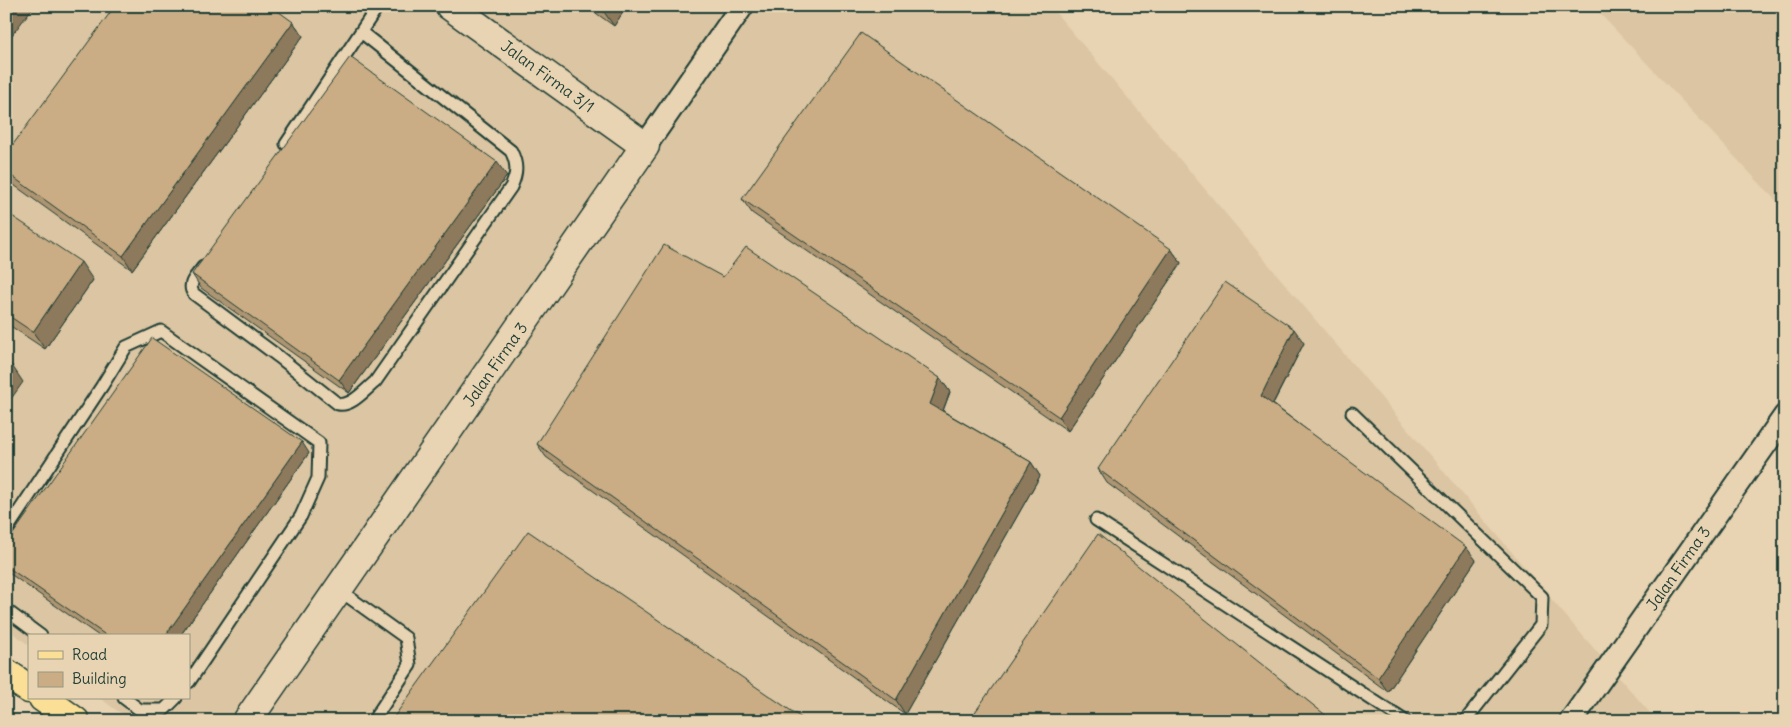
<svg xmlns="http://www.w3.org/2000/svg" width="1791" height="727" font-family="Delius,sans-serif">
  <rect width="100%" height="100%" fill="#e8d3b2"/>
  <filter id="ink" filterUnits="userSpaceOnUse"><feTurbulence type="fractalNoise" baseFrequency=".02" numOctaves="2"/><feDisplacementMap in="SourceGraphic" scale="10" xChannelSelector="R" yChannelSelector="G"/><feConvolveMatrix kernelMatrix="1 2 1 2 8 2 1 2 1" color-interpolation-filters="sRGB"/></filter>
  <g filter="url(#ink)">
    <path fill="#dbc5a2" d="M6,6H1050L1569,620L1657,721H131L100,698H189V636H29V645L6,628Z
      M1593,6H1785V210Z"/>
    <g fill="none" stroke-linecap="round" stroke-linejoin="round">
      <g stroke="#1f3d34" stroke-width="15">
        <path id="service" d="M286,144L378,6
          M203,267C197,276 186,284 194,294L279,357L338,404C351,407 365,390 375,382L511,187C517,174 518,165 511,151L361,32
          M1352,413L1542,597L1541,625L1465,721
          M1096,520L1405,721
          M6,531L102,386L126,347L161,331L319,443L318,478L301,516L189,682
          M339,590L406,638L410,665L373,721
          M6,610L41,636
          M124,698L140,710H164L176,698"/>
      </g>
      <g stroke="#1f3d34" stroke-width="26">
        <path id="minor" d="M645,146L742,6
          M1571,721L1785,416"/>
      </g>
      <g stroke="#1f3d34" stroke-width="31">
        <path id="tertiary" d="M247,721L645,146L450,6"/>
      </g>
      <g stroke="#1f3d34" stroke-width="31">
        <path id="primary" d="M6,673L29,689
          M43,698L75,721"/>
      </g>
      <use href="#service" stroke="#e8d3b2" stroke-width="11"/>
      <use href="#minor" stroke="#e8d3b2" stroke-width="22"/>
      <use href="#tertiary" stroke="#e8d3b2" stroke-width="28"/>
      <use href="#primary" stroke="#fbdf96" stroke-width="28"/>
    </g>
    <path fill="#ae9572" stroke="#1f3d34" d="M586,6H627L614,26Z
      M293,22L303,36L132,270L7,180L6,178V154Z
      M507,176L349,393L201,288L192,274Z
      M742,199L1171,249L1181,263L1068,431L752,213Z
      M6,212L93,280L45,349L6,323Z
      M723,277L940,378L950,392L943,411L1031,462L1040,476L905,714L546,457L537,444Z
      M1304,343L1273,404L1476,560L1388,692L1107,483L1098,469Z
      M309,453L180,636H99L6,571V544Z"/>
    <path fill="#8d795c" stroke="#1f3d34" d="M14,6H34L6,43V16Z
      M608,6H627L614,26L604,12Z
      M293,22L303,36L132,270L123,256Z
      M497,162L507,176L349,393L339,380Z
      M1171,249L1181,263L1068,431L1059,417Z
      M81,262L93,280L45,349L33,332Z
      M1294,329L1304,343L1270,409L1261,396Z
      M11,364L23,382L6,406V371Z
      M940,378L950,392L940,418L930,404Z
      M302,442L309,453L180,636H165Z
      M1031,462L1040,476L905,714L896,700Z
      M1466,547L1476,560L1388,692L1378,678Z"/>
    <path fill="#caad84" stroke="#1f3d34" d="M6,6H14L6,16Z
      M115,6H271L293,22L123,256L6,172V154Z
      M596,6H608L604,12Z
      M861,33L1171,249L1059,417L742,199Z
      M350,57L497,162L339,380L192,274Z
      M6,212L81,262L33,332L6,314Z
      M664,245L723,277L746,247L940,378L930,404L1031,462L896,700L537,444Z
      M1225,282L1294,329L1261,396L1466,547L1378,678L1098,469Z
      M152,338L302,442L165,636H107L6,566V544Z
      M6,361L11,364L6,371Z
      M528,531L806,721H391Z
      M1098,534L1333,721H969Z"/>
  </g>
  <g text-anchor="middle" stroke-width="5" stroke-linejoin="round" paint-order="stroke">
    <g font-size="16" fill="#1f3d34" stroke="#e8d3b2">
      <text transform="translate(548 76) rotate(36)" y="6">Jalan Firma 3/1</text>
      <text transform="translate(495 364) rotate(-55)" y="6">Jalan Firma 3</text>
      <text transform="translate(1678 568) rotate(-55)" y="6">Jalan Firma 3</text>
    </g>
  </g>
  <rect width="1791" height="727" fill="none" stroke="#e8d3b2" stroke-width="25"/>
  <rect x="12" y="12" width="1766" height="702" fill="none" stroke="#1f3d34" stroke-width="2" filter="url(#ink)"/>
  <rect x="28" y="634" width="162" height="65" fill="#e8d3b2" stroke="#989780"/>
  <rect x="38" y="651" width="25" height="8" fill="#fbdf96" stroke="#989780"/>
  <text x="72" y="660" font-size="15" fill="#1f3d34">Road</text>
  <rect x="38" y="672" width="25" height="15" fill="#caad84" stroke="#989780"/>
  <text x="72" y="684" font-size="15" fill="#1f3d34">Building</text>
</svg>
